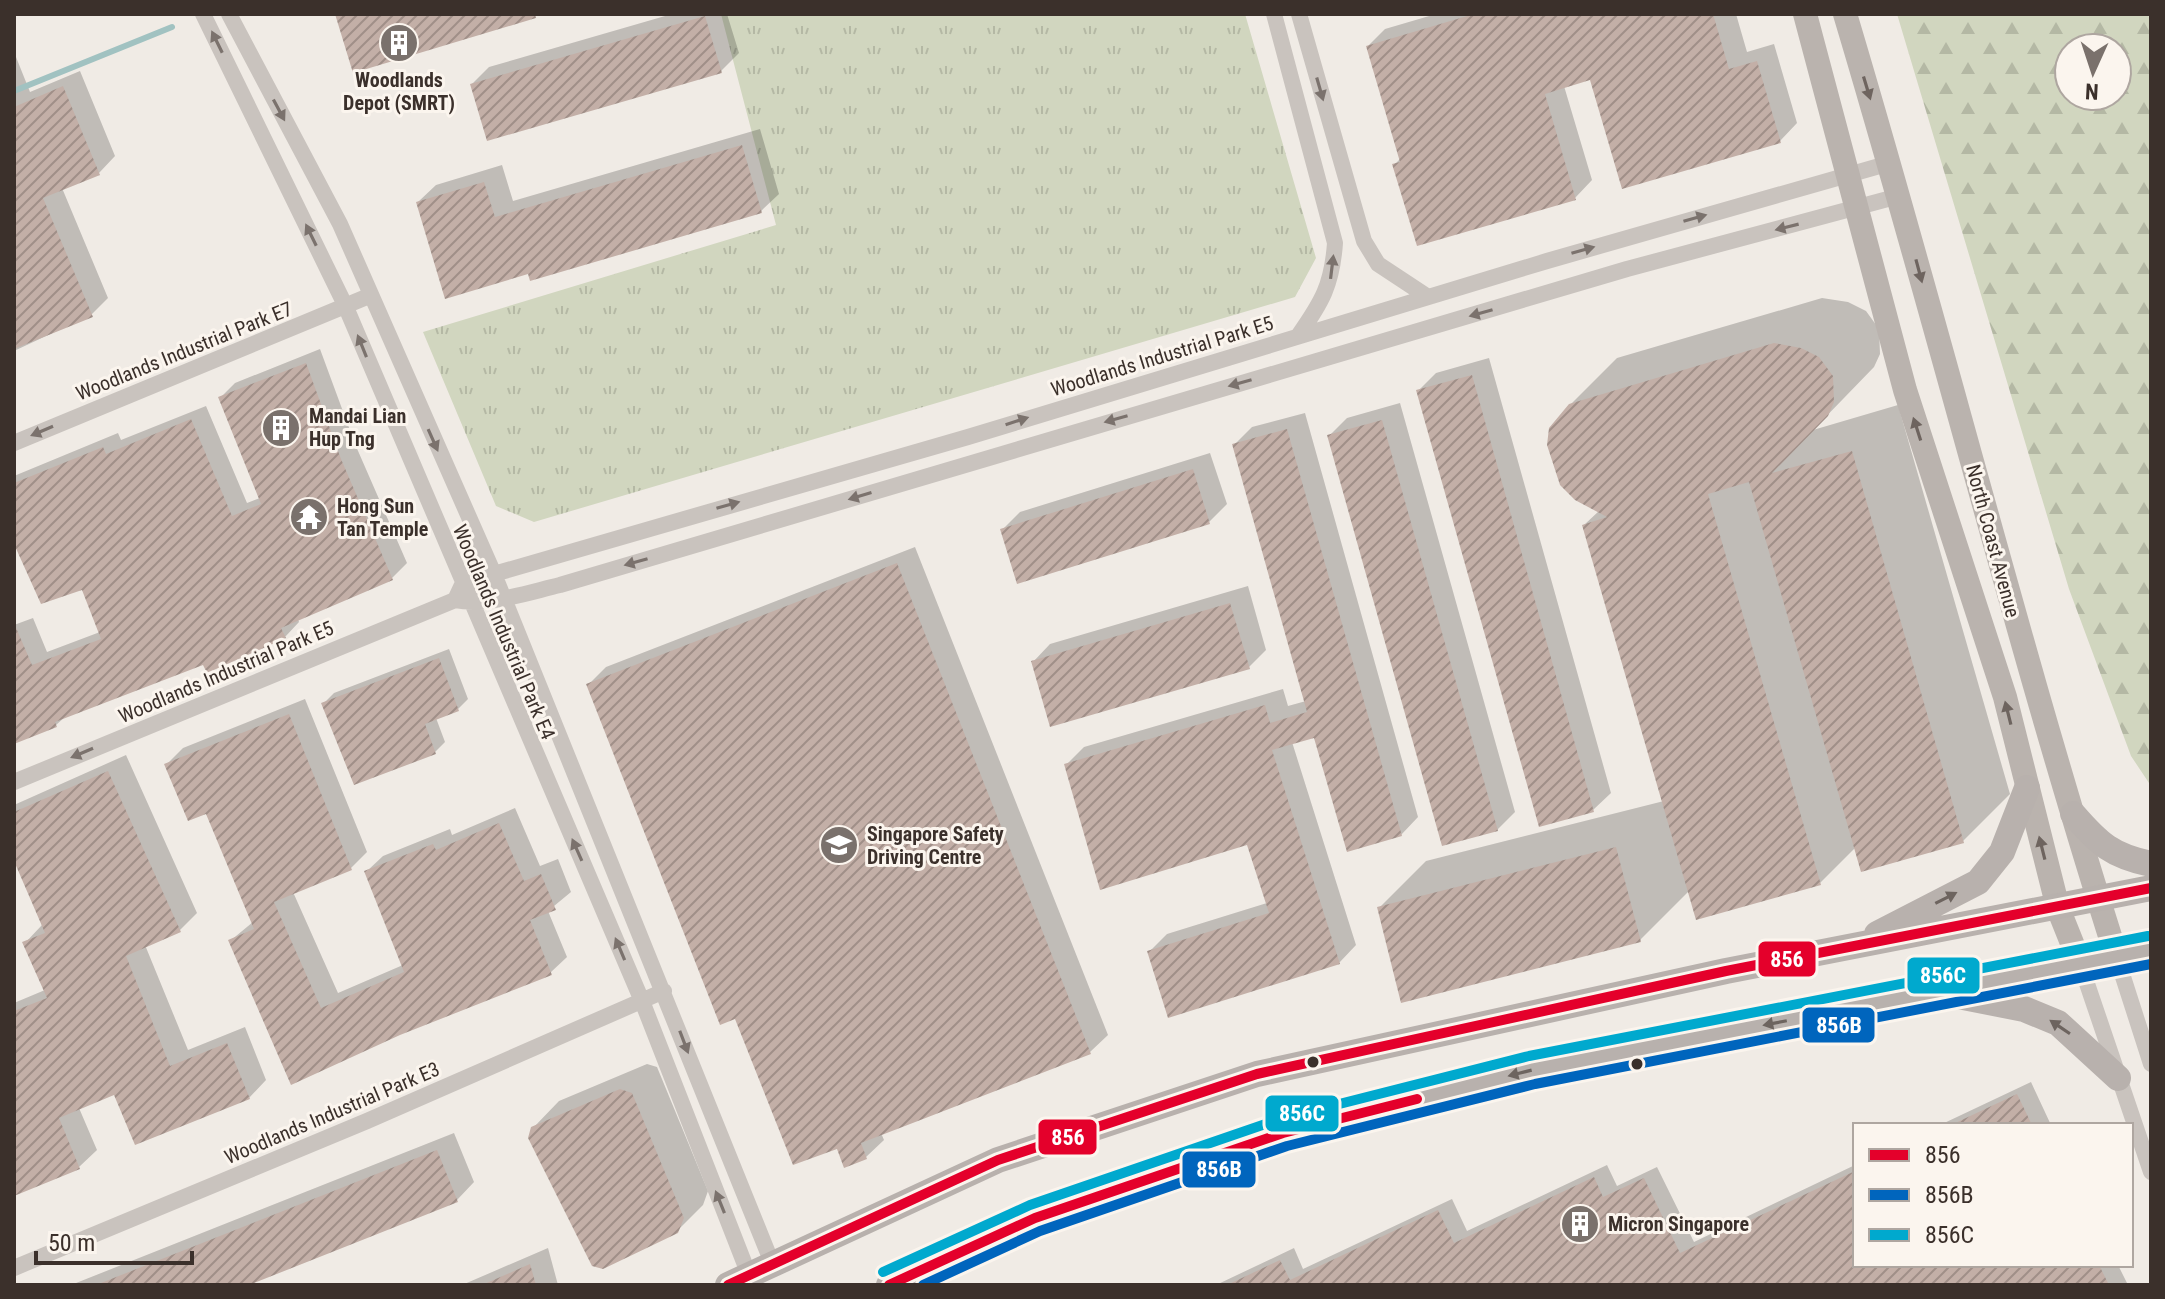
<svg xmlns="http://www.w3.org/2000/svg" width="2165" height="1299" font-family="'Roboto Condensed',sans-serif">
  <defs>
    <pattern id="grass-tufts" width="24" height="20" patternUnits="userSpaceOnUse" patternTransform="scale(2)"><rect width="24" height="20" fill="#d1d6bf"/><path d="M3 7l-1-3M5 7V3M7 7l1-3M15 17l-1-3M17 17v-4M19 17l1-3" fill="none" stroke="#b4b8a4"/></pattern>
    <pattern id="forest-firs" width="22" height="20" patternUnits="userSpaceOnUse" patternTransform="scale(2)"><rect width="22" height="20" fill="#d1d6bf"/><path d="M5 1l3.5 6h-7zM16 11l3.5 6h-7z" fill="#b4b8a4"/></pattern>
    <pattern id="building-hatch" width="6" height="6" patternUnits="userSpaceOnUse" patternTransform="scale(2)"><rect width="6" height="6" fill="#c3afa7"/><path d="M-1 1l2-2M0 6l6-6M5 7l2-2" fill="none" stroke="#a08f88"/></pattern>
  </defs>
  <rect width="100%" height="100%" fill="#f0ebe5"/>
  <path fill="url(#grass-tufts)" d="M721,14H1245L1316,258L1295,297L534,522L496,506L423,332L776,225Z"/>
  <path fill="url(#forest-firs)" fill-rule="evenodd" d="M1897,14H2151V786L2131,756L2069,589ZM2069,48H2117V96H2069Z"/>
  <path fill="#0003" d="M672,14H727L739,53L721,71L472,84L489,67Z
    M1436,14H1736L1747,52L1774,44L1797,123L1780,141L1591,78L1564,86L1592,180L1575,198L1395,164L1401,158L1368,46L1385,29Z
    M14,52L30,92L80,71L115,156L99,173L62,188L108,298L91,315L14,351Z
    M760,129L779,194L761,211L529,272L418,202L436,185L502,165L513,201Z
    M1822,298L1848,302L1866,311L1879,329L1880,354L1874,367L1813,430L1898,405L2010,794L1963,841L1856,847L1820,883L1689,891L1640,940L1379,908L1426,861L1664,801L1584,525L1599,511L1570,405L1617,358Z
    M320,349L355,444L407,563L392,578L298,619L299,622L285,637L204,662L66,716L56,725L14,742V625L33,618L47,652L100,632L83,587L14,537V476L118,433L121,440L206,406L247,503L260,498L220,398L235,383Z
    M1489,358L1611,793L1593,810L1419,390L1436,373Z
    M1400,403L1515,812L1497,830L1329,436L1347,418Z
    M1305,413L1418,817L1401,835L1315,735L1292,742L1356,945L1339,963L1149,952L1167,934L1267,903L1248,842L1066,765L1084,747L1283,689L1288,706L1306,701L1234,445L1252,427Z
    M1210,453L1227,504L1209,522L1002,530L1020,512Z
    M915,547L1108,1035L1090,1052L881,1133L884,1140L866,1157L838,1146L737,1017L589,684L606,667Z
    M1248,586L1266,650L1249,667L1033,662L1050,644Z
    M449,649L468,699L458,709L436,718L445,742L435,752L324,703L334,693Z
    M305,699L367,852L351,868L293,892L338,993L403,965L366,872L383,856L450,829L452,835L515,808L540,866L558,859L571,892L548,911L567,957L550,973L400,1033L292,1082L230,941L253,922L207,812L167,764L183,748Z
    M126,755L197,913L180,930L145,945L188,1050L245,1027L266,1080L249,1098L115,1093L79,1108L97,1150L79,1167L14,1195V1003L45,990L25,943L42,925L14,854V805Z
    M647,1064L657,1067L708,1191L703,1205L677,1231L533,1128L559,1101Z
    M2031,1082L2051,1125H1940Z
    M454,1133L474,1182L457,1200L245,1285H71Z
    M1607,1165L1617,1186L1657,1167L1694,1242L1855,1165V1265H2118L2128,1285H1216L1294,1248L1303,1269L1452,1199L1467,1231Z
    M548,1248L558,1285H462Z"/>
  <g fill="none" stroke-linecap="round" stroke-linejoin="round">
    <path stroke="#a1c2c1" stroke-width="6" d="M14,91L172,27"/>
  </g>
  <path fill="url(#building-hatch)" d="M335,14H535L536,18L353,73Z
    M1474,14H1713L1729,69L1757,61L1781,143L1622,189L1590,80L1545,94L1576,200L1417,246L1392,164L1400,162L1366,46Z
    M705,16L722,73L487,141L470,84Z
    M63,86L100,175L43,198L93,317L14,349V107Z
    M742,145L762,213L530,281L528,274L445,299L416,202L484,182L495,217Z
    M1774,343L1801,348L1819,357L1833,376L1834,402L1828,416L1772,473L1852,451L1964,843L1861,872L1749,482L1708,494L1821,885L1696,920L1582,525L1607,517L1575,500L1560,485L1547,445L1549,428L1569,404Z
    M306,363L341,459L393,580L281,628L286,638L207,673L203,665L55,722L57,727L14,744V623L32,665L101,639L82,590L41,604L14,544V483L103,447L106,454L191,419L232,516L261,504L218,397Z
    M1472,375L1594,812L1539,827L1416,390Z
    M1382,420L1498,831L1442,846L1327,435Z
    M1287,429L1402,836L1347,852L1314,738L1272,750L1340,964L1168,1018L1147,951L1269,913L1247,845L1100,890L1064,764L1265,705L1270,723L1307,712L1232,444Z
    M1193,469L1210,524L1017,584L1000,529Z
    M897,563L1091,1054L861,1143L867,1159L844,1168L837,1149L793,1165L735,1019L720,1025L586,684Z
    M1230,603L1250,669L1050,727L1031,661Z
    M439,658L459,711L425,724L436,754L354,785L321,703Z
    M289,714L352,870L274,902L321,1008L404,972L364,871L433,844L436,850L499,823L524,881L541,874L556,910L530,920L552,975L400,1035L291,1085L228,940L254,929L206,814L188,821L164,764Z
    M108,771L181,932L126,956L170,1066L227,1043L250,1099L135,1145L114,1095L59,1118L80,1169L14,1196V1011L47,998L22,942L45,933L14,861V812Z
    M1616,847L1641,942L1401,1003L1377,907Z
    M620,1089L632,1093L684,1218L678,1233L603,1269L592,1266L528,1138L531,1127Z
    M2017,1094L2032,1125H1951Z
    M437,1150L458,1202L249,1285H96Z
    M1855,1171V1265H2099L2109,1285H1227L1280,1260L1290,1280L1438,1210L1454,1243L1594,1177L1603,1197L1644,1178L1680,1253Z
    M530,1264L536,1285H482Z"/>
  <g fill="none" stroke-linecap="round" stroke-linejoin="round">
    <path stroke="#c9c3be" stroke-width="16" d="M203,14L345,305L642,1001L749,1275
      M229,14L340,224L494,574L772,1263
      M1274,14L1335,243C1332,285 1322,302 1298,336
      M1299,14L1364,241L1378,264L1428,297
      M14,443L369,296
      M455,600L462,585L494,574L968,437L1547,261L1890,163
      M14,782L455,600C489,606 526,593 560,585L1627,269L1899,196
      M2116,955L2151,1064
      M2080,963L2151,1172
      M14,1268L367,1121L664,991"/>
    <path stroke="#bab3ae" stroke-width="24" d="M1805,14L1905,390L2005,697L2058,908L2080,963
      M1845,14C1939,327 2017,644 2116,955"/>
    <path stroke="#b8b1ad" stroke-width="26" d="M2073,814C2099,844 2112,856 2151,864
      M1877,934L1978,882L2002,852L2027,788
      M1948,994L2024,1009L2058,1023L2118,1078
      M728,1285L998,1160L1257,1074L1726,971L2151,888
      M889,1285L1035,1218L1283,1133L1532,1070L2151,950"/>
    <g stroke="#fbf5ee" stroke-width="16">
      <path id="bus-1" d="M728,1285L998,1160L1257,1074L1726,971L2151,888
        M889,1285L1035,1218L1283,1133L1417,1099"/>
    </g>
    <g stroke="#fbf5ee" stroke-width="16">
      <path id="bus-2" d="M923,1285L1040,1231L1287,1146L1535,1084L2151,964"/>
    </g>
    <g stroke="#fbf5ee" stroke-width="16">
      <path id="bus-3" d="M883,1272L1030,1205L1280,1119L1529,1056L2148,936"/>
    </g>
    <use href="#bus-1" stroke="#e4002b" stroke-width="10"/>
    <use href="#bus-2" stroke="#0065bd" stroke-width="10"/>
    <use href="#bus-3" stroke="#00a9ce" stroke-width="10"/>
  </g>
  <defs><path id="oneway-solid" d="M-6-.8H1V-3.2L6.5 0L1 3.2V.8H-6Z" transform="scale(2)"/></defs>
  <g fill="#7b726d">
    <use href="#oneway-solid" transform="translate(217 42) rotate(-116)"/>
    <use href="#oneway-solid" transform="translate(1320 89) rotate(74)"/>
    <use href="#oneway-solid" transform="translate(279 110) rotate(62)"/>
    <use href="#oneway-solid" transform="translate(1695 218) rotate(-16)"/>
    <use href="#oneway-solid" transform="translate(1787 227) rotate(166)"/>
    <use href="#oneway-solid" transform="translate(311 235) rotate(-116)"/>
    <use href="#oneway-solid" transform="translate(1583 250) rotate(-16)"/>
    <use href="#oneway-solid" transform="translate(1332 267) rotate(-83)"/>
    <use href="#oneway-solid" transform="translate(1481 313) rotate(164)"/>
    <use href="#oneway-solid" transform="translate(362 346) rotate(-112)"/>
    <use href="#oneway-solid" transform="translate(1240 383) rotate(164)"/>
    <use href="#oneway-solid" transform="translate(1116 419) rotate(164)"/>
    <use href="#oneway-solid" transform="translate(1017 421) rotate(-18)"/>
    <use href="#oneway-solid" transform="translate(42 431) rotate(157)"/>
    <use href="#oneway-solid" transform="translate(433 440) rotate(66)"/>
    <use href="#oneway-solid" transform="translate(860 496) rotate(163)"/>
    <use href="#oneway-solid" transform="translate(728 505) rotate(-16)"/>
    <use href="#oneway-solid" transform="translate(636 562) rotate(164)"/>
    <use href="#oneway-solid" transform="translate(82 753) rotate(157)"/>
    <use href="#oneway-solid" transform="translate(577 850) rotate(-114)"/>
    <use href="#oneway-solid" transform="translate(620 949) rotate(-113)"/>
    <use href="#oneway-solid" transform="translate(684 1042) rotate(69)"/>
    <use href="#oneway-solid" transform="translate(720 1202) rotate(-112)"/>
  </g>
  <g fill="#6e645f">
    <use href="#oneway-solid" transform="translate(1867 88) rotate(73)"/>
    <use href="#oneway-solid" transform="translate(1919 271) rotate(75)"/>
    <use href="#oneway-solid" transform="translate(1917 429) rotate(-108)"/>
    <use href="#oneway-solid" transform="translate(2008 713) rotate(-104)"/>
    <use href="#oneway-solid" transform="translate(2042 848) rotate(-104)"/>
  </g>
  <g fill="#6d645f">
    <use href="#oneway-solid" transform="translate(1946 898) rotate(-27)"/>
    <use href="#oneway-solid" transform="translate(1775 1023) rotate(169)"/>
    <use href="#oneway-solid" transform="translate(2060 1027) rotate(-146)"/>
    <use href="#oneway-solid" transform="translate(1520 1073) rotate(166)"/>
  </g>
  <defs>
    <g id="building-disc" transform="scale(2)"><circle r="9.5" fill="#7a716c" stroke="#fbf5ee"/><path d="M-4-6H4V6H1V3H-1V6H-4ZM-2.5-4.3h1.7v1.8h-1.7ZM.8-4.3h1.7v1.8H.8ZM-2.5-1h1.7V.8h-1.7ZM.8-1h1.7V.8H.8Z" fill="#fff"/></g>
    <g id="temple-disc" transform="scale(2)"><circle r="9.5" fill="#7a716c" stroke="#fbf5ee"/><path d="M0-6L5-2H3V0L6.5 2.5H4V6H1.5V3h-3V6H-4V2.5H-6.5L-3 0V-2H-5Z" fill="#fff"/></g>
    <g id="school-disc" transform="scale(2)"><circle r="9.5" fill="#7a716c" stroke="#fbf5ee"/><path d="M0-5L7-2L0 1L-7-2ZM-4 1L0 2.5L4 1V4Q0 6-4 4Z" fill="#fff"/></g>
  </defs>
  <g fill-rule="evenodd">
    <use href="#building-disc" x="399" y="43"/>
    <use href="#building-disc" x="281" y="428"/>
    <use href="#temple-disc" x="309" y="517"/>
    <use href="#school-disc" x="839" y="845"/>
    <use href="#building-disc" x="1580" y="1224"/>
  </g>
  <g fill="#3b302b" stroke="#fbf5ee" stroke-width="3">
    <circle cx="1313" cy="1062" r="7"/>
    <circle cx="1637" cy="1064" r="7"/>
  </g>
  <g text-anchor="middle" stroke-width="6" stroke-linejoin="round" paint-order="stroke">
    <g font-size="20" font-weight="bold" fill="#3b302b" stroke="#fbf5ee" text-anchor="start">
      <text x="399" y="87" text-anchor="middle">Woodlands<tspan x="399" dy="23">Depot (SMRT)</tspan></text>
      <text x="309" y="423">Mandai Lian<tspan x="309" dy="23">Hup Tng</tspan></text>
      <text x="337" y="513">Hong Sun<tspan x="337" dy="23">Tan Temple</tspan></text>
      <text x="867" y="841">Singapore Safety<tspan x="867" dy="23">Driving Centre</tspan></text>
      <text x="1608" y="1231">Micron Singapore</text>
    </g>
    <g font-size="20" fill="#3b302b" stroke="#fbf5ee">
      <text transform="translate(184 351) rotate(-22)" y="7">Woodlands Industrial Park E7</text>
      <text transform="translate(1162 356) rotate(-17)" y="7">Woodlands Industrial Park E5</text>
      <text transform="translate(1993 541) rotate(75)" y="7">North Coast Avenue</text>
      <text transform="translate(504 632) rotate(67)" y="7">Woodlands Industrial Park E4</text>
      <text transform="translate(226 672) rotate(-23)" y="7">Woodlands Industrial Park E5</text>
      <text transform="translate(332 1113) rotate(-23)" y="7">Woodlands Industrial Park E3</text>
    </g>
  </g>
  <g stroke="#fbf5ee" stroke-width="3">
    <rect x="1757" y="940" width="60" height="38" rx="8" fill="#e4002b"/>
    <rect x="1906" y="956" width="75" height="39" rx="8" fill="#00a9ce"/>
    <rect x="1801" y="1006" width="75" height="38" rx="8" fill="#0065bd"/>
    <rect x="1264" y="1094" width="76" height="39" rx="8" fill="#00a9ce"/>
    <rect x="1037" y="1118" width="61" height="38" rx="8" fill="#e4002b"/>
    <rect x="1181" y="1150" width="76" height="39" rx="8" fill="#0065bd"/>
  </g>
  <g font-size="22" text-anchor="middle" font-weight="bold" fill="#fff">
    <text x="1787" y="967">856</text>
    <text x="1943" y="983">856C</text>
    <text x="1839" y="1033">856B</text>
    <text x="1302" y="1121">856C</text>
    <text x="1068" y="1145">856</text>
    <text x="1219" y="1177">856B</text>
  </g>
  <rect width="2165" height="1299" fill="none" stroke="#3b302b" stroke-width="32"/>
  <rect x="1853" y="1123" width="280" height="144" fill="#fbf5ee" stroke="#aea6a0" stroke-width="2"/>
  <rect x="1869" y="1149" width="40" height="12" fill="#e4002b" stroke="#aea6a0" stroke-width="2"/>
  <text x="1925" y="1163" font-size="24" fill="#3b302b">856</text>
  <rect x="1869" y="1189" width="40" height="12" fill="#0065bd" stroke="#aea6a0" stroke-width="2"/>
  <text x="1925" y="1203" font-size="24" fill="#3b302b">856B</text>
  <rect x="1869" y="1229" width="40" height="12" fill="#00a9ce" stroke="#aea6a0" stroke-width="2"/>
  <text x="1925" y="1243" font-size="24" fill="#3b302b">856C</text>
  <g transform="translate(2093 72) rotate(183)"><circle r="38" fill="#fbf5ee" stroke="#aea6a0" stroke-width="2"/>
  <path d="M0-6L14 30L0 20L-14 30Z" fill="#7a716c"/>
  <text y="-12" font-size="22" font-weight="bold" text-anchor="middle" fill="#3b302b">N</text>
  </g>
  <path d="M36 1251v12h156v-12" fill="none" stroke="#3b302b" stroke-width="4"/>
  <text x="48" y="1251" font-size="24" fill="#3b302b" stroke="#fbf5ee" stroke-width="6" paint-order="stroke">50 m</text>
</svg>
